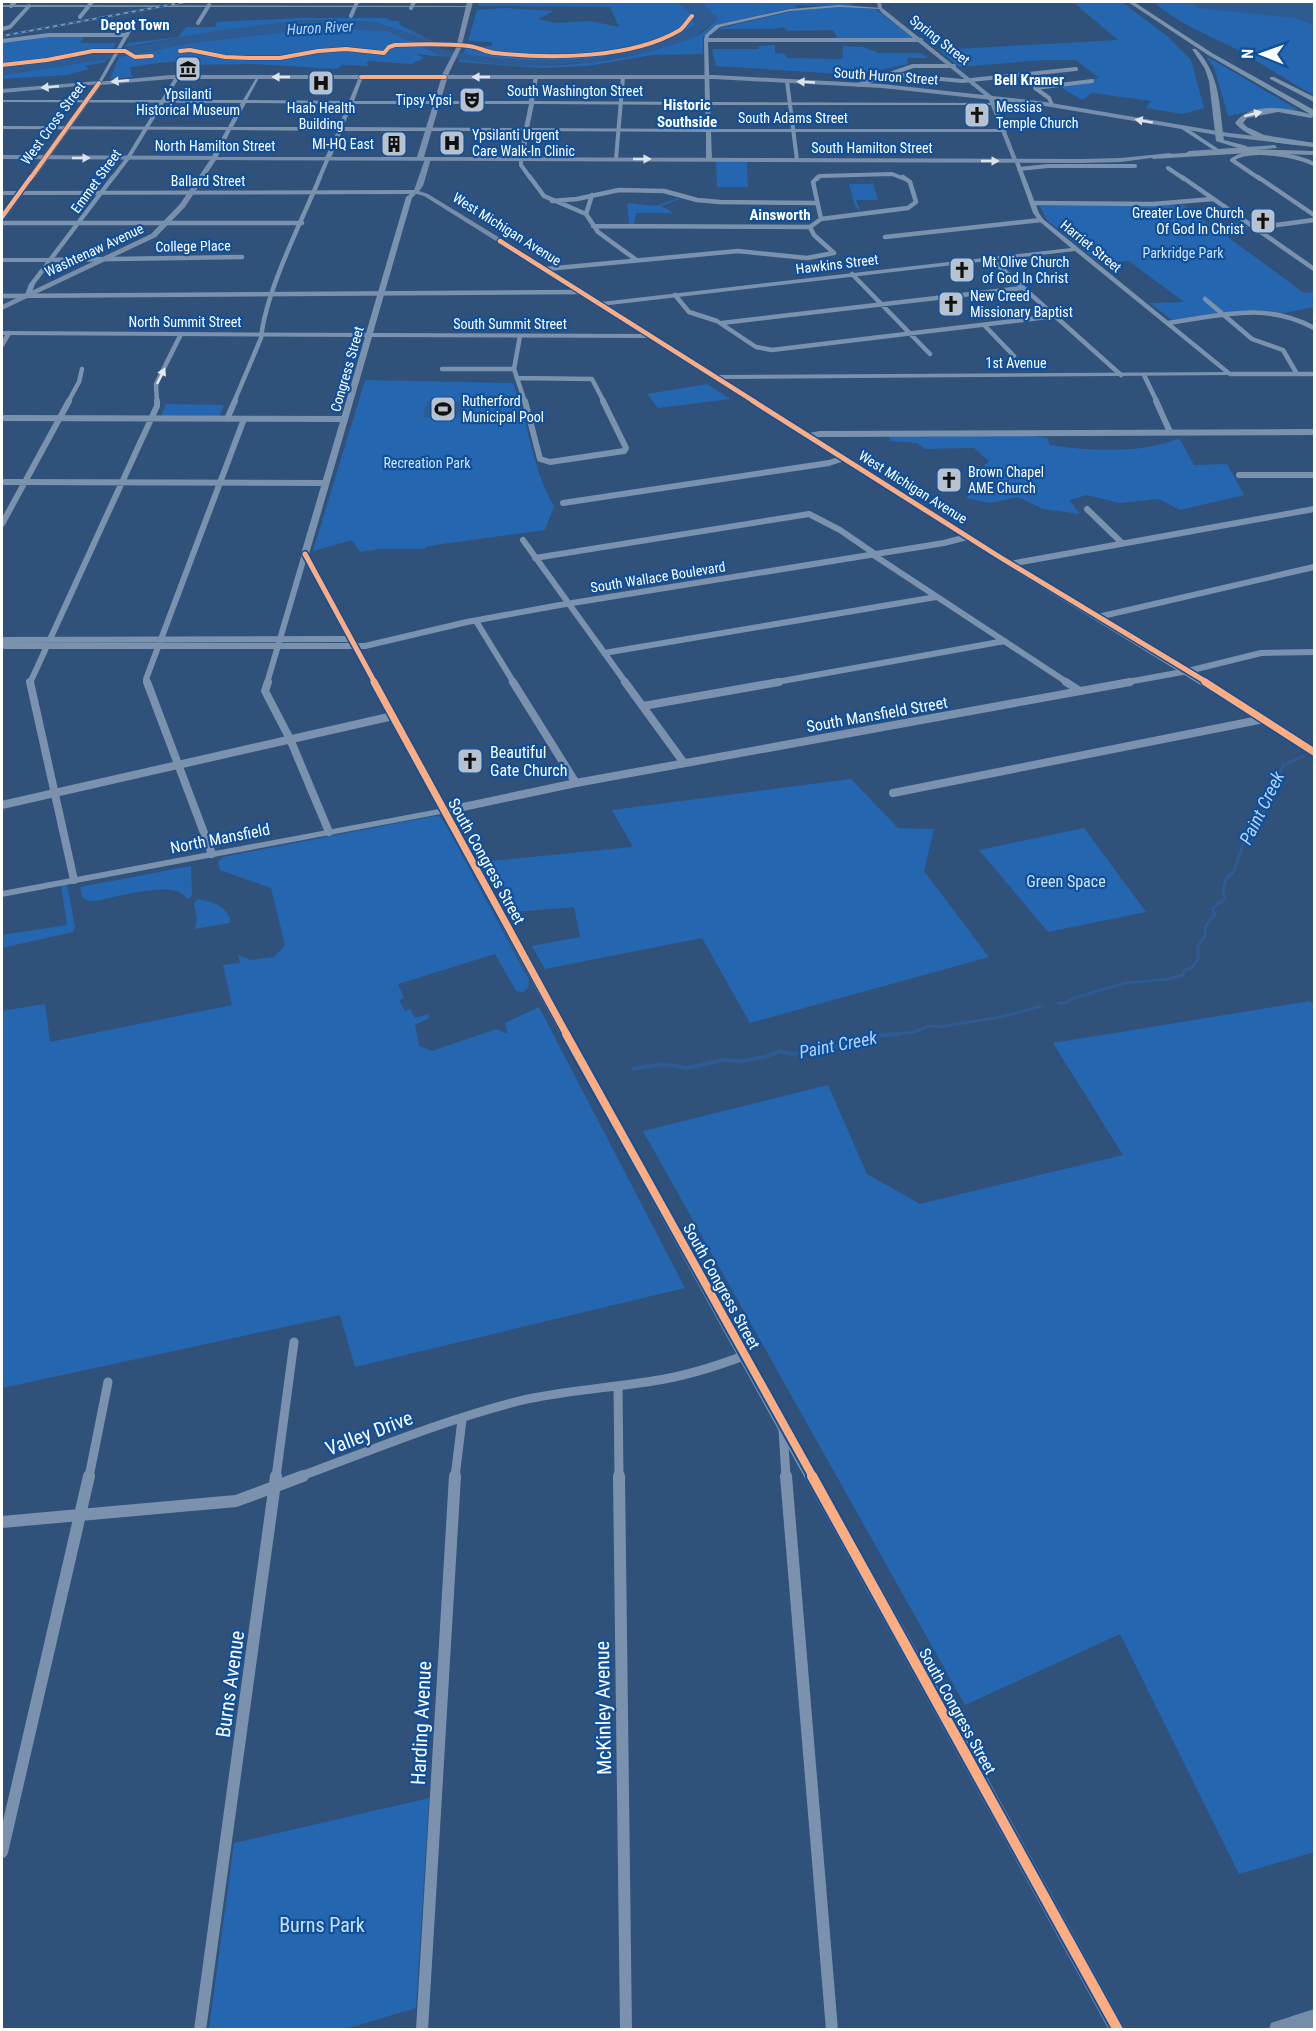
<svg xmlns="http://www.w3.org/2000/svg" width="1316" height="2031" font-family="'Roboto Condensed',sans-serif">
  <rect width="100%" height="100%" fill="#30527a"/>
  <path fill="#2566b0" d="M479,2H677C686,8 695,15 694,26C677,34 660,43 643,48C586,65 521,63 463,54L467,45L478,47L492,46V42L468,41L477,10L506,8L554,11L538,19L555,23L590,21L619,27L610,7L478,6Z
    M701,2H847L855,6L796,5L797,7L716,25L703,37V54L653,55L588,66L540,68L459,62L460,59C530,70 602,68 669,45C679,41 690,39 700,34C706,31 712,24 717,19Z
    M1073,2H1122L1167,36L1191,60L1204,108L1183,114L1146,108L1151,101L1092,93L1082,100L1057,85L1099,78L1076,60H1045L959,67L939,50L1118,40Z
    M1154,2H1314V95C1287,81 1261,62 1234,48C1207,35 1176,22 1154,2Z
    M838,7L875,9L914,38L838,40L833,30L787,31L784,27L773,29H717L797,10Z
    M300,18H388L387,20L399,21L400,25L438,44L375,22L305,20L218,31L125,47L129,43L178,37L186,27H215L217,22Z
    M319,28L388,31L444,57L416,54L424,58L411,64L368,61L366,63L369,66L342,65L337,69L254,64L191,65C174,58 150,65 131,67L130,69L132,77L110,79L119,57L191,43Z
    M85,36L80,43H117L112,49L58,61L2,68V42L30,37Z
    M775,45V53L785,54L787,58L842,59L843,46L863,47L879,53H920L929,58H907L908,64L855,75L716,66L712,49H758L759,46Z
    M1207,58L1208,57L1298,110H1258L1228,116L1214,67Z
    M107,59L105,62L85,66L89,69L67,75L2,79V75Z
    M716,162H747L748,187H717Z
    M871,177L878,200H856L861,212L855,206L849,184H872Z
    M678,198L680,199L661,206L674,213H636L634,224H629L627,203L657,206Z
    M1183,205L1211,226L1241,222L1249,228L1221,232L1304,293L1314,292V307L1284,313L1258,310L1172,320L1150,303L1184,302L1129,261L1100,263L1047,220L1040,206Z
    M365,380L513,383C529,423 532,469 554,506L545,530L428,546L424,549H380L360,552L352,540L313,551Z
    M707,384L730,399L658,408L647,394Z
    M166,404L224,405L219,417H161Z
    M889,435H1025L1047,438L1050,445C1087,451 1145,454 1179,438L1194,465L1227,464L1244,495L1180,510L1159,499L1119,503L1087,495L1069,500L1080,514L1043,509L1018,497L990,503L966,498L974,491L1001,486L998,478L976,474L989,461L974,448L925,449L917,443L890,441Z
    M851,779L898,828L934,829L924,871L989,957L750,1023L702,938L545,969L532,946L580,937L574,907L514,912L491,861L633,847L612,810Z
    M435,816L440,817L446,825L529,980L528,988L523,992L516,991L495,954L398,984L404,998L399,1000L405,1011L410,1009L415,1018L428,1014L429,1018L415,1025L419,1046L432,1051L497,1029L508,1034L505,1023L539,1007L685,1288L355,1367L340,1315L2,1388V1011L45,1004L50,1042L232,1005L223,965L240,963L238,955L250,960L274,957L285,945L271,888L220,870L218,862L223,857Z
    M1084,828L1146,912L1048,932L979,850Z
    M191,866L192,896L187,899C176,878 115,898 95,901H88L82,897L80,887Z
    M67,884L75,927L73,932L2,948V935L67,925L61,885Z
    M198,899C212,902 231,907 230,923L195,929L197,919L194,903Z
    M1310,1001L1314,1007V1852L1239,1874L1120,1634L965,1705L643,1131L828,1085L867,1174L920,1204L1123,1155L1053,1043Z
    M429,1798L416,2008L345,2029H209L234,1843Z"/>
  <path fill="#2e5b91" d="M677,2H701L712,14L717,16V19L691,39L646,53L586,63L525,66L494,64L444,57L388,31L319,28L191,43L138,54L2,75V68L58,61L218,31L305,20L375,22L424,38L442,49L488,58L517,60H579L615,55L643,48L694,26L693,16Z
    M1194,2H1314V25L1294,18L1198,8L1193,4Z
    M427,401L463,402L460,417H423Z"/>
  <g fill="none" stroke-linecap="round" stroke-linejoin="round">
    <path stroke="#2e5b91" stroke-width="3" d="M1058,1003H1066L1074,998L1125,983L1169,979L1183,975L1185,970L1192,968L1198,959V946L1205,936L1206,926L1215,914L1212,909L1225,898L1223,890L1226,879L1234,871L1248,830L1260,821L1283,765L1303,756
      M883,1035L916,1032L927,1026L939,1027L1001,1017L1042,1006"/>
    <path stroke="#2e5b91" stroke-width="4" d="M633,1069L662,1064L688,1068L722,1060L742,1061L765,1057L780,1051L791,1054L824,1050L875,1036L899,1034"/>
    <path stroke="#7a92ad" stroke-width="4" d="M11,6L15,2
      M411,8L414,2
      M351,16L357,2
      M80,17L92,2
      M198,23L209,5
      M2,29L10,27L29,6
      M706,40H921
      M2,41L49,35H127
      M889,74L962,81L1076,69
      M787,81L797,160
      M858,85L913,66H954
      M1052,105L1049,98L1035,88L1092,81
      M521,159V165L531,179
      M616,159L623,77
      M1168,168L1184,179
      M1019,169L1048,166H1135
      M112,179L128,158L178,76
      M319,179L328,158
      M817,179L820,176L892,174L905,179
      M1260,179L1232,160C1248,147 1296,155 1314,164"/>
    <path stroke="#7a92ad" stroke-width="4.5" d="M530,177L544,196L586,214L598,232L635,259
      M818,177L813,182L821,219
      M1182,177L1314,269
      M1258,177L1314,215
      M552,201L577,199L619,190L664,191L697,200L720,202L816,203
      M1032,203L1153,204L1213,199
      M586,214L592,195
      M821,219L908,208L916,202L910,182L903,177
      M2,223H302
      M593,226L810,227
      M810,227L821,219
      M1254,228L1314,220
      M885,237L1041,220
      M991,259L1121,375
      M50,260L113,177
      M50,260L242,257
      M546,269L738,251L807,258L834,253L814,235L810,227
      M852,274L930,354
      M675,295L689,312L717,321L756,347L772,350L1055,316
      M2,296L582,292
      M1205,299L1252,339L1283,350L1297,374
      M722,323L1022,288
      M1168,323C1220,316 1265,301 1314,328
      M984,325L1014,356
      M2,345L9,333
      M442,369H514
      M1230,374H1314
      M1144,375L1157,402
      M517,378L592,379L604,402
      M517,378L525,402
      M517,378L514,369L520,336
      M68,402L79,382L82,369
      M157,402L156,384L181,334
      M234,402L261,338C266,290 301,223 320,177"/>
    <path stroke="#7a92ad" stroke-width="6" d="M525,401L540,459L550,462L624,451L626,448L603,401
      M1156,401L1170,432
      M2,418L345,419
      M227,419L235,401
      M809,436L820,434L1314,432
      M1239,475H1314
      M2,482L326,483
      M563,503L829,463L844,458
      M1087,509L1122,543
      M2,524L69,401
      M523,540L626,683
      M872,554L1068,683
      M535,558L809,514L840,530L875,554
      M1010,564L1314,509
      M1098,617L1314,567
      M476,621L514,683
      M2,640L350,639
      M2,646H365L467,622L560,605L944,543L967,537
      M604,653L936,597
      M30,683L157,406V401
      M148,683L146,679L244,419
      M267,683L305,554
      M771,683L1005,641
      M1122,683L1188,671L1261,653L1314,652"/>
    <path stroke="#7a92ad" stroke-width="8" d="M30,682L74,880
      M147,682L212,854
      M268,682L265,691L290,739L329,832
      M513,682L576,783
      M625,682L684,763
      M1066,682L1080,691
      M643,706L779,682
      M893,793L1264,719
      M2,805L393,716
      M444,811L576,783L1130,682"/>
    <path stroke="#7a92ad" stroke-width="9" d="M618,1386L619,1477
      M783,1429L786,1477
      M89,1477L108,1382
      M276,1477L294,1342
      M299,1477C372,1450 444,1420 519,1401C565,1390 612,1388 659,1380C689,1375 717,1366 746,1355
      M455,1477L462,1420"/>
    <path stroke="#7a92ad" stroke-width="12" d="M619,1476L626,2030
      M786,1476L832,2030
      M2,1522L236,1501L303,1476
      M2,1852L89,1476
      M200,2030L276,1476
      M422,2030L455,1476"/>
    <path fill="#7a92ad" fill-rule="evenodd" d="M2,5L468,6L470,7H2Z
      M839,5L882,8L880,9L839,7L790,11L720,27L709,36L708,40L710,102L994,103L996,104L994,105H710L711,129H1005L1007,132H711L712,159L709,161L706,159V132L529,131L524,159L521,161L518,159L524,131H342L331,158L328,160L325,158L337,131L231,130L217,158L214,160L211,158L226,130L2,129V126L228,127L241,103L2,102V100H243L258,75L260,76L247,100L349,101L359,77L361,76L363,77L354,101H529L534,77L536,76L538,77L534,101L705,102L704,40L705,35L716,25L790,9ZM246,103L348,104L338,127H233ZM353,104H529L524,128L343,127ZM534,104L705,105L706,129L529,128Z
      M136,19L140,20L134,26L101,83L97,84L130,25Z
      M1180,126H1184L1220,150L1215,151L1180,128Z
      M1014,160L1019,161L1039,213L1043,219L1232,373V375L717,379L714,377L717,375L1224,372L1075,251L601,306L598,304L601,302L1071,248L1039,221L1033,213Z
      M415,190L418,192L412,198L373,333L651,334L654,336L651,338L372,337L309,554L548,993L944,1699L1126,2030H1109C887,1624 661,1221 441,814L2,897V891L439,809L301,554L365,337L2,335V331L366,333L406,197L410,194L2,195V191Z
      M2,258H50L53,260L35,284L31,295L28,297L25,295L29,284L46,262H2Z"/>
    <path fill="#758da9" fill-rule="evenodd" d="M877,2H881L882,8L886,11L992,96L1018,162L1013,161L988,98L882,13L878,8Z
      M99,81L101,84L2,93V89Z
      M2,155L214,156L217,158L214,160L2,159Z
      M428,157L431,159L423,186L419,191L428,194L500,238L999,553L1278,725L1314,748V755L993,557L496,241L424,196L413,193L425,159Z
      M1314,2009V2028L1269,2030L1271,2023Z"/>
    <path fill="#788eaa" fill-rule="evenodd" d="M467,2H473L461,48L448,75H714L882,84L1039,101L1229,133L1314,143V147L1229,137L1039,105L882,88L714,79H447L424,157L1081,159L1121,158L1170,153L1173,155L1121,162L1081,163L216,160L185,207L156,237L2,310V305L151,234L180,204L212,157H417L441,79H171L101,85L5,219H2V213L97,82L171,75H442L456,48Z
      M1275,145L1277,148L1189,155L1186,153L1189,151Z"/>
    <path fill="#7b92ab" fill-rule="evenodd" d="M1128,2H1134L1212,53L1314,110V116L1311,118L1278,112L1247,118L1243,123L1247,127L1264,135L1314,143V147C1289,144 1253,144 1235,123C1251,101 1287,108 1310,114L1208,55Z
      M1192,49H1196C1221,75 1219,106 1224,140L1247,146V149L1314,151V155L1249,153L1153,159L1152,157L1156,155L1241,149L1216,141L1209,81L1205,69Z
      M1270,77H1274L1314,97V102L1270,79Z"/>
    <g stroke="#7b92ab" stroke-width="2">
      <path id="rail" d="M2,36L185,2"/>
    </g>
    <use href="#rail" stroke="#104f9a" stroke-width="1.5" stroke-dasharray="4" stroke-linecap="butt"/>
    <g stroke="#104f9a" stroke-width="5">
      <path id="cycleway-far5" d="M180,51L190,50L225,57L248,58H280L318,51L346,49L384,53L389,47L395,45C420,44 444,43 469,46C478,47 486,52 495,53C550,59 632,59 680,30C685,26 688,20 692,16
        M2,65L47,60L93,51H125L135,57L152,56
        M361,77H445
        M30,179L99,83"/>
    </g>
    <g stroke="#104f9a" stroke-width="7">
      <path id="cycleway-far4" d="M2,217L31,177
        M500,241L755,402"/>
    </g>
    <g stroke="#104f9a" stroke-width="8">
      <path id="cycleway-far3" d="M753,401L998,556L1208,683
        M305,554L375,683"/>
    </g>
    <g stroke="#104f9a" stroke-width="10">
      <path id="cycleway-far2" d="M374,682L567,1035
        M1205,682L1314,752"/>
    </g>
    <g stroke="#104f9a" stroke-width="12">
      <path id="cycleway-far1" d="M566,1034L813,1477"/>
    </g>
    <g stroke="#104f9a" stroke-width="14">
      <path id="cycleway" d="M812,1476L1118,2030"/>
    </g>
    <use href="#cycleway-far5" stroke="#ffac80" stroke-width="4"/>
    <use href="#cycleway-far4" stroke="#ffac80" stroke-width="4.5"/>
    <use href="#cycleway-far3" stroke="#ffac80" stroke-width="5"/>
    <use href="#cycleway-far2" stroke="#ffac80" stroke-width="7"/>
    <use href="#cycleway-far1" stroke="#ffac80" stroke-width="8"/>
    <use href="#cycleway" stroke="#ffac80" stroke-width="10"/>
  </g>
  <defs><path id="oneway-solid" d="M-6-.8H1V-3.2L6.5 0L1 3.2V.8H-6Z" transform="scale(1.5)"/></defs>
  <g fill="#dde3ea">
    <use href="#oneway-solid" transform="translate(281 77) rotate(-180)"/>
    <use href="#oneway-solid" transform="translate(481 77) rotate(180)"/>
    <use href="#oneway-solid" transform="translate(120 81) rotate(175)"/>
    <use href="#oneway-solid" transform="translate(806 82) rotate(-177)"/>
    <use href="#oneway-solid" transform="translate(1144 121) rotate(-170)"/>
    <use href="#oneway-solid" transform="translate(642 159)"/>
    <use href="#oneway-solid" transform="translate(990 161)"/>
  </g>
  <g fill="#dce2ea">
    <use href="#oneway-solid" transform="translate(50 87) rotate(175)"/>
    <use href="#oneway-solid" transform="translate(81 158)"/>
  </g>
  <use fill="#e5e9ee" href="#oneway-solid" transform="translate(1253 114) rotate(-14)"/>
  <use fill="#e4e9ef" href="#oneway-solid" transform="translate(161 376) rotate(-64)"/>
  <defs>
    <g id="museum-square" transform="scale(1.35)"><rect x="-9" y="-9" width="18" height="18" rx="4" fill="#b7c2d0" stroke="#104f9a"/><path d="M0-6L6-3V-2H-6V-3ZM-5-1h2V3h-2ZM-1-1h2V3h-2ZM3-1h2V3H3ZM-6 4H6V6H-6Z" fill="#111"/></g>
    <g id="hospital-square" transform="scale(1.35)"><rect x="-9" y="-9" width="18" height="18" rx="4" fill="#b7c2d0" stroke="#104f9a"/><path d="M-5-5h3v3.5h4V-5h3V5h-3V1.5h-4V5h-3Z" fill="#111"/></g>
    <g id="theatre-square" transform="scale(1.35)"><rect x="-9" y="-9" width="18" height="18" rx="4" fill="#b7c2d0" stroke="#104f9a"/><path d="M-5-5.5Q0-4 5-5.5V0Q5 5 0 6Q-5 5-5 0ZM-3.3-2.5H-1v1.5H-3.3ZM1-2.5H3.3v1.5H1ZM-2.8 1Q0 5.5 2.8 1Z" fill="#111"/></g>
    <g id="church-square" transform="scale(1.35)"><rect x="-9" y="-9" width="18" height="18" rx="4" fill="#b7c2d0" stroke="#104f9a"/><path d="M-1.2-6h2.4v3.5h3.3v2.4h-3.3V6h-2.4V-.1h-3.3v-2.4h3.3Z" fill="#111"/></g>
    <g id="building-square" transform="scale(1.35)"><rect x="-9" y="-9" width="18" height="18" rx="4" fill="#b7c2d0" stroke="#104f9a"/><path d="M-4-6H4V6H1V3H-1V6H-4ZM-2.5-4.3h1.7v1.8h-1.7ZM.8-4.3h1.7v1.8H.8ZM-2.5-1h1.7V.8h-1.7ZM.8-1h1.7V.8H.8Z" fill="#111"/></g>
    <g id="stadium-square" transform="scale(1.35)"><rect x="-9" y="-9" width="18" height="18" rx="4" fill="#b7c2d0" stroke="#104f9a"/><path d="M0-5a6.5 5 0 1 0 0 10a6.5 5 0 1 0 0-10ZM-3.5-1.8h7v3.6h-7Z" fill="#111"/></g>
  </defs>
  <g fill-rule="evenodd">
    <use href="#museum-square" x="188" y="69"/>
    <use href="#hospital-square" x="321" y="83"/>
    <use href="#theatre-square" x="472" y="100"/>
    <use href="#church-square" x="977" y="115"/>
    <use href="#hospital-square" x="452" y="143"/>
    <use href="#building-square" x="394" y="144"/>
    <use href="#church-square" x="1263" y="221"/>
    <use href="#church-square" x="962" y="270"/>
    <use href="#church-square" x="951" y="304"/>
    <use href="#stadium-square" x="443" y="409"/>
    <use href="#church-square" x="949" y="480"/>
    <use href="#church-square" x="470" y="761"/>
  </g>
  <g text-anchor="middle" stroke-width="4.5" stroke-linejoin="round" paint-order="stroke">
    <g font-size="14" fill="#fff" stroke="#104f9a">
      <text transform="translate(940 40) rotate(38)" y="5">Spring Street</text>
      <text transform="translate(886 76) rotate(4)" y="5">South Huron Street</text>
      <text x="575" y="96">South Washington Street</text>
      <text x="793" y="123">South Adams Street</text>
      <text transform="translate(53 123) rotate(-54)" y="5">West Cross Street</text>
      <text x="215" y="151">North Hamilton Street</text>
      <text x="872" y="153">South Hamilton Street</text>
      <text transform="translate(96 181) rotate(-54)" y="5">Emmet Street</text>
      <text x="208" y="186">Ballard Street</text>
      <text transform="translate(507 229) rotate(32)" y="5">West Michigan Avenue</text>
      <text transform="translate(193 246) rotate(-1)" y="5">College Place</text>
      <text transform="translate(1091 246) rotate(39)" y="5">Harriet Street</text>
      <text transform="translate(94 250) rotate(-25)" y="5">Washtenaw Avenue</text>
      <text transform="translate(837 264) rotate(-7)" y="5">Hawkins Street</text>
      <text x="185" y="327">North Summit Street</text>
      <text x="510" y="329">South Summit Street</text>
      <text x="1016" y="368">1st Avenue</text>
      <text transform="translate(347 369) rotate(-74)" y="5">Congress Street</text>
      <text transform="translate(913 487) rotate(32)" y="5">West Michigan Avenue</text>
      <text transform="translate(658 577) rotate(-9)" y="5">South Wallace Boulevard</text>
    </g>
    <g font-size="14" fill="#fff" stroke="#104f9a" text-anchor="start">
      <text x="188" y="99" text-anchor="middle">Ypsilanti<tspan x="188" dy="16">Historical Museum</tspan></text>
      <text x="452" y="105" text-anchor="end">Tipsy Ypsi</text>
      <text x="996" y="112">Messias<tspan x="996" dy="16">Temple Church</tspan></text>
      <text x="321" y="113" text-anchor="middle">Haab Health<tspan x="321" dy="16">Building</tspan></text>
      <text x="472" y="140">Ypsilanti Urgent<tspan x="472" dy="16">Care Walk-In Clinic</tspan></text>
      <text x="374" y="149" text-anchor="end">MI-HQ East</text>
      <text x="1244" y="218" text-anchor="end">Greater Love Church<tspan x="1244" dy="16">Of God In Christ</tspan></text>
      <text x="982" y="267">Mt Olive Church<tspan x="982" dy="16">of God In Christ</tspan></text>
      <text x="970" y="301">New Creed<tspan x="970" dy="16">Missionary Baptist</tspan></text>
      <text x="462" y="406">Rutherford<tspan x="462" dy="16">Municipal Pool</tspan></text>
      <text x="968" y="477">Brown Chapel<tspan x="968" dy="16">AME Church</tspan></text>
    </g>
    <g font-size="14" fill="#cbe3fe" stroke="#104f9a">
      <text x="1183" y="258">Parkridge Park</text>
      <text x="427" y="468">Recreation Park</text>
    </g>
    <g font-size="15" font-weight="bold" fill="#fff" stroke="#104f9a">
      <text x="135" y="30">Depot Town</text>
      <text x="1029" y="85">Bell Kramer</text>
      <text x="687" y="110">Historic<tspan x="687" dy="17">Southside</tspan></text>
      <text x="780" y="220">Ainsworth</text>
    </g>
    <g font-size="15" font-style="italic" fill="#afd3fb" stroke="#104f9a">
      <text transform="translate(320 28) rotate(-3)" y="5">Huron River</text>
    </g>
    <g font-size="16" fill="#fff" stroke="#104f9a">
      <text transform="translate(877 714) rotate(-10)" y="6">South Mansfield Street</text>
      <text transform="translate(220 838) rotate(-11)" y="6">North Mansfield</text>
      <text transform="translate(487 861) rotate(61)" y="6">South Congress Street</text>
      <text transform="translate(722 1286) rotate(61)" y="6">South Congress Street</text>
      <text transform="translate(958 1711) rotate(61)" y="6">South Congress Street</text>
    </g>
    <g font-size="16" fill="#fff" stroke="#104f9a" text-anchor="start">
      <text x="490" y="758">Beautiful<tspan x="490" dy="18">Gate Church</tspan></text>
    </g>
    <g font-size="16" fill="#cbe3fe" stroke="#104f9a">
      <text x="1066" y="887">Green Space</text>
    </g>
    <g font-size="18" font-style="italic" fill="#afd3fb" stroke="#104f9a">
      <text transform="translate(1262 808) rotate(-64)" y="6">Paint Creek</text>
      <text transform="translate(838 1045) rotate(-11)" y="6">Paint Creek</text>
    </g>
    <g font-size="20" fill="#fff" stroke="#104f9a">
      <text transform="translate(369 1433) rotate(-21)" y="7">Valley Drive</text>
      <text transform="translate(230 1684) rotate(-82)" y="7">Burns Avenue</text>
      <text transform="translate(603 1708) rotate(-91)" y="7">McKinley Avenue</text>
      <text transform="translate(421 1723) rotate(-87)" y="7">Harding Avenue</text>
    </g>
    <g font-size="20" fill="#cbe3fe" stroke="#104f9a">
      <text x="322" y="1932">Burns Park</text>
    </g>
  </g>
  <rect width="1316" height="2031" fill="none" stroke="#ffffff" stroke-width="6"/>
  <g transform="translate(1262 54) rotate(271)" stroke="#104f9a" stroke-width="4.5" paint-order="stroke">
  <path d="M0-4.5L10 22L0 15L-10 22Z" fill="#ffffff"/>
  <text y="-9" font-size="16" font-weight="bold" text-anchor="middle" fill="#ffffff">N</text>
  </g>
</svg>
